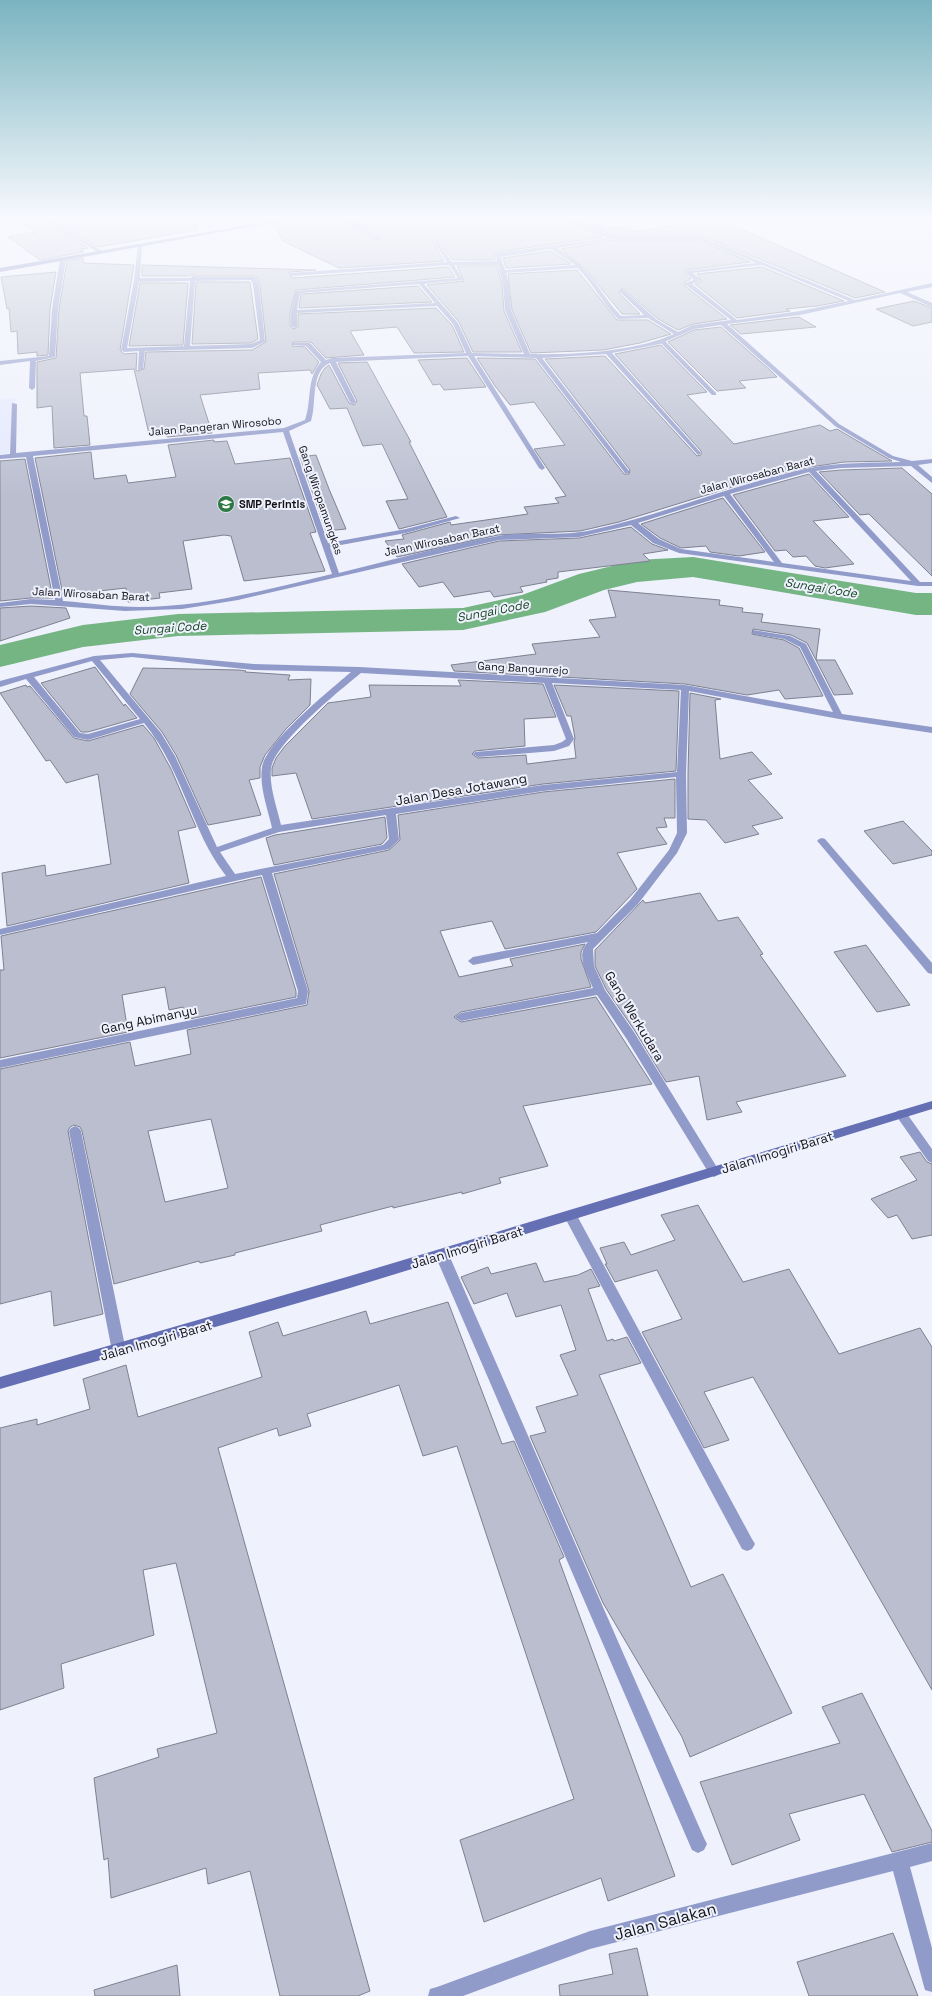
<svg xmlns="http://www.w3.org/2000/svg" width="932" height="1996" font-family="'Space Grotesk',sans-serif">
  <rect width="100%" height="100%" fill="#eff1fc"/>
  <path fill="#e4e9fd" d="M15,398L9,453L0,454V400Z"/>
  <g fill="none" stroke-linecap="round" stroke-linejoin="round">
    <path fill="#75b483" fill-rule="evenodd" d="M693,557L916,593H932V615H916L693,577L637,582L604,590L545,612L463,630L178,636L83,647L0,667V645L83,625L178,614L463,608L522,595L579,574L637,560Z"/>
  </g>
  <path fill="#babecf" stroke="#7d8191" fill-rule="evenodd" d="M13,218H42L88,248L82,249L83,252L40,260L8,237L36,232Z
    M50,218H196L197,230L98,247Z
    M299,218H340L376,240L381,238L348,218H562L603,237L504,251L495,254V260H453L435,238L432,241L444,261L339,268L283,241L274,224Z
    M571,218H600L601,228L629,227L635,232L712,219L736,229H741L885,292L855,298L703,236H614Z
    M611,240H699L750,262L685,270V274L691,279L685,282V286L727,319L693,324L678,330L658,319L622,288L619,293L640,314H622L586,270L561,249Z
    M551,251L571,264L506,268L503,258Z
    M83,258V263L134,265L120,350L124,354L137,353L136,370L138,371L144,369L146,352L252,350L266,342L260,285L256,276H196L193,274L189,276H142V265L316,270L289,272L292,278L448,267L455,277L296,290L290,312V326L293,329L298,327V314L436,308L452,325L464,352L414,353L397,327L350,331L364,355L326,358L311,342H293L292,346L305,347L319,362L312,374L310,370L258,373L260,389L200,395L212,433L167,437L165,432L149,434L134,369L80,373L84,416H87L90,445L54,448L52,406L37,408V362L56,358L59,309L67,261Z
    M457,266H497L502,284L504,311L522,352H473L459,322L427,285L464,281Z
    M762,267L844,301L817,306L786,309L790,311L737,318L695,284L702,281L697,274Z
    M577,270L617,320H648L671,334L640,343L603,350L531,353L512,310L508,274Z
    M56,272L50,309L48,355L37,356V352L18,354L17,331L11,332L9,308L7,309L1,277Z
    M196,282H250L258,339L251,343L192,344Z
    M140,283H188L183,345L129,346Z
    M418,286L432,302L299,308L301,294Z
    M914,301L932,308V322L913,326L876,309Z
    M799,317L816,327L741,334L730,325Z
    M721,327L770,370L777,377L739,381L746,388L717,391L668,342L694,330Z
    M661,345L707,392L687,395L734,444L820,425L830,431L837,429L892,461L844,462L810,467L755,480L619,522L580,531L498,535L397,557L385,541L404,539L402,535L450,522L451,525L528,514L524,507L559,503L555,498L566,496L534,449L565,445L534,402L510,405L495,386L477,358L535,359L624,474H629L630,470L545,359L605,356L697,456L701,455V451L615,354Z
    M467,358L486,387L444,390L440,384L433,385L418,360Z
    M367,362L411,442H409L447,517L399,529L386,501L408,499L382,444L363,446L347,408L330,409L317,385L321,374L325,368L329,365L349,403L354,405L357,401L338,363Z
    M214,440V442L227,441L235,464L290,458L316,532L310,533L325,571L244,581L231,536L224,535L183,541L192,589L159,593L160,598L128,602L126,588L63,595L35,458L91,452L94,479L126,475L128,483L176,477L168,445Z
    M316,455L329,489L346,529L326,531L300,457Z
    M25,459L53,598H31L0,601V461Z
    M902,468L932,494V576L869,514L860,515L819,472L841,470Z
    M809,474L849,517L813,521L854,564L825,568L815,566L806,556L793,557L786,550L775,551L733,495Z
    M723,498L765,552L739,556L710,552L706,546L681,548L660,538L641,524Z
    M631,527L652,544L668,550L643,554L650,561L558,572V578L546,580L547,582L520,587L523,592L494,597L490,591L454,597L443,582L419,587L402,564L499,541L579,538Z
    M608,590L720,600L719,605L743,608L742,612L763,614L761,622L820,629L816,660L807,643L791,635L753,629L752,634L784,640L799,648L823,696L785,699L779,690L747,695L685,684L454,671L451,665L536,654L532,644L600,637L589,620L616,617Z
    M31,606L66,608L70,618L0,641V608Z
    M816,660H835L853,694L834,695Z
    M95,667L124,706L125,704L137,718L88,732H81L41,683Z
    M143,668L239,670L246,671L245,672L290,675L288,680L311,679L310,705L286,729L265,755L260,767V778L249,780L261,815L208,825L176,755L162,732L130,694Z
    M458,680L543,684L556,717L524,719L525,746L475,751L472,754L478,758L526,755L527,764L576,758L574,742L575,738L571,716H567L554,685L679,691L676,771L543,784L312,819L296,773L272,776V768L276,758L285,746L328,703L371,697L369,685L461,686Z
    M26,685L27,687L30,686L74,738L88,741L143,725L154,738L171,769L196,827L178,831L189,883L7,926L2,873L45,865L46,876L111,864L98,774L66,783L50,760L46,761L0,693Z
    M690,693L721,699L715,700L720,759L752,752L772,774L748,780L783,818L752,826L759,834L725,843L706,820L688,819V774Z
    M675,779V818H664L667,827L656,828L667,844L617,853L637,889L596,932L505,949L492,921L440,931L459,977L513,966L510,959L585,944L581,952V959L591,987L461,1012L454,1017L461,1022L596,997L652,1084L523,1106L548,1166L499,1178L501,1183L462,1194V1192L393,1208V1206L320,1225L322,1231L235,1253V1255L200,1263L199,1261L114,1284L82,1131L80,1127L74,1125L70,1127L68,1131L103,1314L54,1326L51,1291L0,1304V1069L130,1042L135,1066L191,1054L187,1030L307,1005L309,991L274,874L389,850L400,840L398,815L543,792ZM211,1119L228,1188L165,1202L148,1131Z
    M385,817L387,838L382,844L274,865L266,838L275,835Z
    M903,821L932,851V855L893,864L864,831Z
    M261,877L296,991V997L185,1020L183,1007L169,1010L165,987L122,995L128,1032L0,1058V970H4L1,936Z
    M700,893L718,921L738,917L763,954L760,955L846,1076L736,1102L742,1112L707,1120L699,1076L666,1082L635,1031L606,989L595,966V950L643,900L645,903Z
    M866,945L910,1005L877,1012L834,952Z
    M920,1152L927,1162L932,1164V1235L912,1239L897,1215L888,1218L871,1199L917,1180L900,1157Z
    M698,1205L743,1282L789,1269L839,1354L920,1328L932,1347V1690L753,1377L704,1392L729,1440L704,1448L642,1332L682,1319L657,1270L615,1282L605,1264H607L600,1248L624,1242L631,1255L675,1240L661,1215Z
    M536,1263L544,1282L578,1275L591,1269L600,1286L588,1289L607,1341L613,1339L614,1341L627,1337L641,1363L599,1375L691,1587L723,1574L792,1713L690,1757L682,1737L603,1603L530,1436L546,1432L536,1407L578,1395L560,1355L576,1350L561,1305L516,1317L507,1293L474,1304L461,1277L488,1267L491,1274Z
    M448,1302L502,1444L514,1441L564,1557L559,1560L675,1876L608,1901L601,1878L484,1922L460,1840L574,1799L457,1446L423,1456L399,1385L307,1414L311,1426L279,1436L277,1428L218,1448L370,1991L358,1996H280L250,1871L208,1884L206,1868L111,1898L108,1858L104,1860L94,1778L159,1757L157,1749L217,1733L176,1563L143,1570L154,1635L61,1664L64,1688L0,1710V1428L37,1419V1425L90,1409L83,1379L126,1365L138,1417L262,1377L249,1332L278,1322L283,1336L366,1311L370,1324Z
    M862,1693L932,1831V1842L892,1852L864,1794L789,1814L800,1840L732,1865L700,1782L840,1743L822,1707Z
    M893,1933L918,1996H809L797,1962Z
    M637,1948L648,1996H560L559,1985L613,1974L609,1954Z
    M177,1965L180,1996H95L94,1990Z"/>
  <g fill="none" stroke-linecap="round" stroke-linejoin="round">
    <path fill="#919bca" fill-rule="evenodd" d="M661,341H665L716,393V395H712L661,343Z
      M822,838L825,839L932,963V974L928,973L819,843L817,841L819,839Z
      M570,1211L575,1212L752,1539L755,1544L752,1549L747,1551L742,1549L564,1216L565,1212Z"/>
    <path fill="#919bca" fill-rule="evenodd" d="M43,218H48L104,252L99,253Z
      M341,218H346L380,238L376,239Z
      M563,218H568L614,237H702L855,300L932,283V287L907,292L932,303V307L900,293L800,315L727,324L839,424L893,456L912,461L932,459V463L918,465L932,477V483L911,466L841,468L816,471L920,582H932V586H918L679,553L653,543L631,525L579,537L499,540L238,600L182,609L125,611L31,604L0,607V603L31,599L55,600L26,457L0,459V455L10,454L12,403L17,404L16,453L284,428L305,420C312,400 306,379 321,362L306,346L293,345V343H310L326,360L332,358L466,353L453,324L437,306L297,313V326L294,328L291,326V312L296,291L458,278L449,265L292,276L290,273L447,262L433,240L435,239L452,262L497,261L496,255L504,252L608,238ZM611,239H699L756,263L686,271V273L694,280L686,283V285L731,320L693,325L678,332L657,320L622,289L620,292L644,315L621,316C598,291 589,266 557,248ZM551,249L575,265L505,270L501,257ZM454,265H498L503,284L505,310L524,354L472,353L458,323L424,284L463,280ZM762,265L849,301L800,311L737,320L692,284L701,280L693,273ZM578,268C593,284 603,303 618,319L648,318L674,334C634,352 574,355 530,354L511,310L509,284L506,273ZM419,284L435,303L297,310L300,293ZM721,325L835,426L889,458L901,462C871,463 840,462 810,468C736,483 666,514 592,530C561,537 529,531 498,536C445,545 392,560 339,573L330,547L406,533L460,518L456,516L406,529L328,543L289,431L311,421C317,403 310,371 330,363L350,402L353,404L356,402L336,362L468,356L539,468L542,470L545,468L474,356L536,358L625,473H629V471L542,358L606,354L698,455L700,454V452L612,353L660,344L694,329ZM283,432L332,574C269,589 205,607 139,607C114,607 89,603 63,601L33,456ZM809,472L911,581L782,563L730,494ZM724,496L774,562L681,549L659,539L638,523Z
      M138,245L142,246L140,278H190L193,275L196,277H255L259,285L265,342L252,348L145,351L143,369L138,370L139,351L124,352L121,350L134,280ZM251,280L253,285L260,340L251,344L190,346L195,281ZM190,281L184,346L127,348L139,282Z
      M63,257L66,259L58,309L55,357L36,361L35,388L32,390L29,388L30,361L0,365V361L49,356L52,309L60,259Z
      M753,630L790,636L806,644L842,714L932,727V733L839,719L689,691L686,774L687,833L677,853L638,904L593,949L594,966L605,990L634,1032L718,1169L720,1172L718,1175L714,1177L710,1175L626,1038L597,995L461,1021L455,1017L461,1013L593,988C587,974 575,955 588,942L473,965L468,961L473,957L597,933L630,900L669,850L677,833L676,777L543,791L396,814L399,840L389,849L272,873L308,991L306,1004L0,1068V1060L297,998L298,991L262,875L0,935V929L226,876C220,868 214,859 209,850C187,809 175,760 144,723L88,740L74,737L26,679L0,687V681L94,656L132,653L254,664L359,667L685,685L833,712L800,647L784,639L753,634ZM132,657L254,670L351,672C330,690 267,741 262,767C259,787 268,809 272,828L217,847L175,756L161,733L100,660ZM92,661L140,719L88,734L80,733L34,677ZM361,673L544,683L566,739L562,742L554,745L475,752L473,754L478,757L554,751L569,746L574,739L552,683L681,690L677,772L543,785L281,825C277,807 269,787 271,768C275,743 340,690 361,673ZM386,815L389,839L383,845L235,874L220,852L279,832Z
      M901,1110L905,1111L932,1149V1163L928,1161L897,1117L895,1114L897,1111Z
      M75,1126L79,1128L81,1131L126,1351L124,1355L119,1357L114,1355L112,1351L69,1131L71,1128Z
      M442,1250L447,1251L449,1255L704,1838L707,1844L704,1850L698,1853L692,1850L435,1255L437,1251Z
      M932,1843V1861L910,1867L932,1948V1992L925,1990L923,1983L893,1871L590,1949L463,1996H428L430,1989L437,1987L590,1931Z"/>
    <path fill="#6570b4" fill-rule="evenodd" d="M290,218H298L0,272V268Z
      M932,1101V1109L350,1288L0,1389V1377L350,1276Z"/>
  </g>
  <linearGradient id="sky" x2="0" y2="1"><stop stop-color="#7ab4c0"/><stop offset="0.44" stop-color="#f8f9fe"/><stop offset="1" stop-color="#f8f9fe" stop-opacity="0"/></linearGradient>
  <rect width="932" height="497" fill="url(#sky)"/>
  <defs>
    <g id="school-disc" transform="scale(0.9)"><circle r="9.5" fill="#2f7744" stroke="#eff1fc"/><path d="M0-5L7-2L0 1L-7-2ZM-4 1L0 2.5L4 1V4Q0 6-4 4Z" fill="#fff"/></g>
  </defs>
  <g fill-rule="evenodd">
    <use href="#school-disc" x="226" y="504"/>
  </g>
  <g text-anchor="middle" stroke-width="4" stroke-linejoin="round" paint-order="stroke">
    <g font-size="11" fill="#121319" stroke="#eff1fc">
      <text transform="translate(215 426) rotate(-5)" y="4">Jalan Pangeran Wirosobo</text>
      <text transform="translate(757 475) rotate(-15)" y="4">Jalan Wirosaban Barat</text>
      <text transform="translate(321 500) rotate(71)" y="4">Gang Wiropamungkas</text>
      <text transform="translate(442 540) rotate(-12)" y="4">Jalan Wirosaban Barat</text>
      <text transform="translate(91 594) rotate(3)" y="4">Jalan Wirosaban Barat</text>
      <text transform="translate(523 668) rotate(3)" y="4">Gang Bangunrejo</text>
    </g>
    <g font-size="11" font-weight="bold" fill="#121319" stroke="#eff1fc" text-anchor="start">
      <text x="239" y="508">SMP Perintis</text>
    </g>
    <g font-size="12" font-style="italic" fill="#174625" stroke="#eff1fc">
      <text transform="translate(821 588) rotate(9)" y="4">Sungai Code</text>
      <text transform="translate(493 611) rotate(-11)" y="4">Sungai Code</text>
      <text transform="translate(170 628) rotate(-4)" y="4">Sungai Code</text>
    </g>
    <g font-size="13" fill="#121319" stroke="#eff1fc">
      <text transform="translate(461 789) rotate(-10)" y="5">Jalan Desa Jotawang</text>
      <text transform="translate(635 1016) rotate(59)" y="5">Gang Werkudara</text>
      <text transform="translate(149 1019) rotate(-12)" y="5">Gang Abimanyu</text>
      <text transform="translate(777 1152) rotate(-17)" y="5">Jalan Imogiri Barat</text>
      <text transform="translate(467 1247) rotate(-17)" y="5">Jalan Imogiri Barat</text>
      <text transform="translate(156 1340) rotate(-16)" y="5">Jalan Imogiri Barat</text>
    </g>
    <g font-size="16" fill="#121319" stroke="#eff1fc">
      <text transform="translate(665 1921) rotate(-15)" y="6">Jalan Salakan</text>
    </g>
  </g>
</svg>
